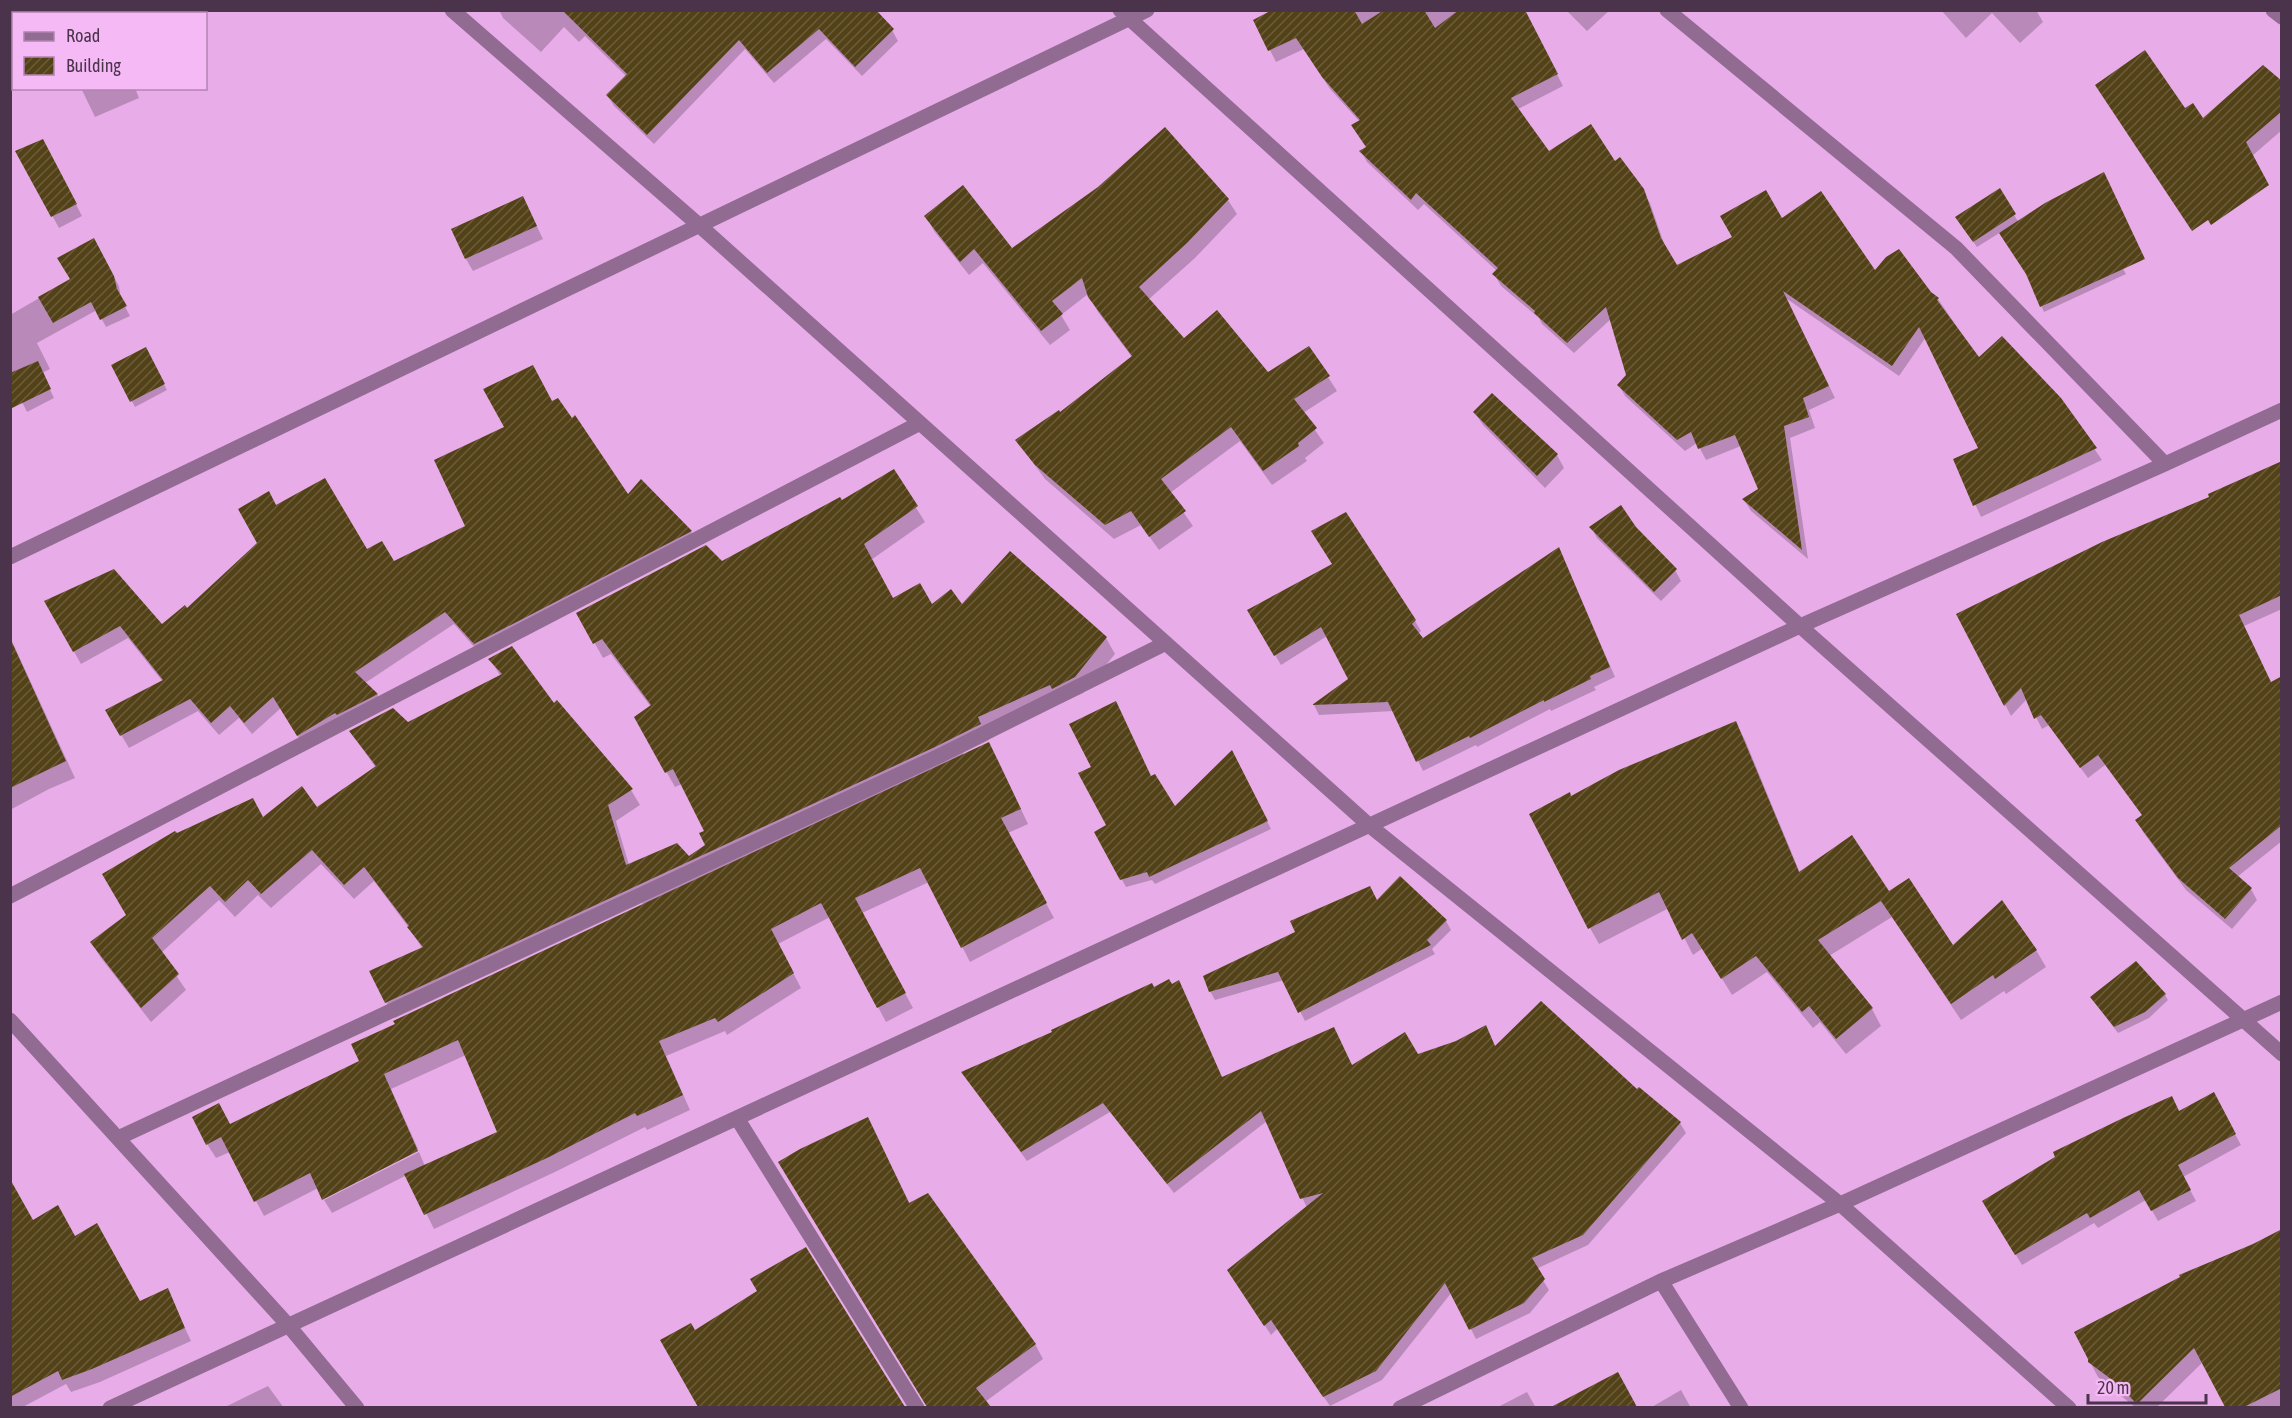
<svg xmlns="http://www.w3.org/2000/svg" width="2292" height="1418" font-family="'Asap Condensed',sans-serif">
  <defs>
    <pattern id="building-hatch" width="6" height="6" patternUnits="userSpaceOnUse" patternTransform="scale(1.5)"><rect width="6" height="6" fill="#534217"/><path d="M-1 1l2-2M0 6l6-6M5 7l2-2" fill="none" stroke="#6b5c3b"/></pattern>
  </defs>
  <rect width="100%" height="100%" fill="#e8ade8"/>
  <path fill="#0003" d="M30,10H82L83,14H23Z
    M499,10H874L892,30L898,41L862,76L826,39L774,83L745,49L654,144L614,106L608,96L627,77L585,36L579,42L564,27L541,52L503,18Z
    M1312,10H1524L1563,86L1518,109L1548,153L1614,163L1642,190L1650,203L1667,252L1676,267L1782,220L1875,273L1930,293L1938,299L1979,359L2060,399L2102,460L1981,517L1955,460L1980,449L1926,337L1899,376L1787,299L1835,398L1809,410L1815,428L1790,438L1808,559L1751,511L1744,500L1760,490L1741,446L1706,460L1697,443L1685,451L1625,396L1619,385L1627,375L1611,319L1574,353L1542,324L1539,318L1501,286L1494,274L1497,271L1424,204L1418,210L1367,162L1361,151L1367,148L1360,122L1330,89L1304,49L1276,62L1255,21Z
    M1566,10H1610L1587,31Z
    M1941,10H2036L2043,22L2020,43L1992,13L1966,38Z
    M2282,83V130L2183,216L2184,110L2202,121Z
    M81,88H135L139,98L95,117Z
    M17,152H49L82,216L59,228Z
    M1999,190L2019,223L2119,262L2126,274L2044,312L2028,276L2001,232L1977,247L1960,223Z
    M523,198L543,239L473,271L466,259Z
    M1228,200L1237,214L1195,258L1148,300L1184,340L1268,374L1328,377L1337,391L1303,413L1324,443L1305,458L1307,461L1272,485L1240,441L1170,493L1193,526L1159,550L1141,525L1114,539L1045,479L1017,441L1060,414L1132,357L1098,312L1088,294L1061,315L1070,330L1050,345L983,263L969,275L934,231L926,216L1011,250Z
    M93,240L119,286L121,299L130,316L106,327L97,310L37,343L50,369L42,373L54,398L27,412L10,378V315L72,279Z
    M145,349L167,390L135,407L113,366Z
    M552,403L627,496L691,532L698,544L482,656L454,624L365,683L377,694L384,707L305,748L281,708L252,734L239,718L219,735L198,711L129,748L107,711L163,682L128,638L81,664L46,602L162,626L187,610L259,543L276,506L394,563L467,526L506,428Z
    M1475,413L1557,455L1564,468L1545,488L1483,425Z
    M2282,465V609L2244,626L2271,684L2282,678V841L2237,877L2251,889L2257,900L2232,929L2186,890L2143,832L2137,820L2143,816L2105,765L2088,778L2049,725L2042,729L2027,699L2011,716L1958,614Z
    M893,471L925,522L871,560L893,599L932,606L962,607L1106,638L1115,654L1083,693L1062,703L1060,700L985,732L989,740L963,753L964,755L989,744L997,758L1028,824L1008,833L1054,918L970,962L929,882L862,913L913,1008L886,1022L830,917L778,944L801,988L727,1035L725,1031L666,1056L690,1110L647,1130L645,1127L557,1171L434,1229L407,1175L332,1213L324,1200L419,1152L425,1166L499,1133L466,1055L391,1089L418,1149L323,1198L318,1188L264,1216L230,1152L216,1158L207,1144L230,1126L361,1061L644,905L642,903L395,1018L386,1002L422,948L409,928L374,881L354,899L321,864L271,908L258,895L235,917L219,900L161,953L186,990L151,1022L101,958L92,943L128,916L176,835L317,809L376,768L351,732L408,724L501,677L490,659L553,705L557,702L631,790L640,805L616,821L629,865L688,858L707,845L706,831L682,784L675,787L636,718L651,707L611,654L603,658L578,613L721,563L841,502Z
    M1591,527H1635L1675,570L1681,581L1661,601L1597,538Z
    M1559,549L1615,677L1594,687L1596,690L1551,711L1550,709L1477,747L1476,745L1423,771L1394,711L1319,715L1314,705L1350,680L1327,636L1281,665L1249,611L1415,621L1421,631L1418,634L1423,640Z
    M10,637L75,778L49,789L10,810Z
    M1736,723L1745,740L1800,873L1889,893L1953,947L2036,950L2046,967L2006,994L2004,991L1961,1020L1892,917L1829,956L1872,1009L1881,1026L1846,1054L1820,1022L1813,1028L1767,972L1732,995L1703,948L1693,955L1669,908L1599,944L1590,928L1571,798Z
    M1236,759L1271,829L1155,884L1152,880L1126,887L1096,833L1108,826L1151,778L1175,809Z
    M1400,878L1446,921L1451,930L1432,949L1435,954L1305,1021L1284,980L1215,1000L1210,991L1377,902Z
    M1179,982L1222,1079L1352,1066L1418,1055L1457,1042L1486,1027L1496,1048L1638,1091L1639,1089L1680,1123L1686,1133L1588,1245L1536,1269L1549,1290L1530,1313L1476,1339L1452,1292L1382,1380L1330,1406L1277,1329L1271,1335L1235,1280L1307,1208L1267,1121L1174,1193L1110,1112L1027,1161L969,1082L1154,989Z
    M2165,995L2168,1000L2149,1018L2118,1033L2096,1004Z
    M2219,1105L2241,1145L2183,1177L2196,1201L2158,1221L2146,1200L2098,1228L2094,1223L2022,1265L1984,1202L2057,1157L2179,1112Z
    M875,1133L910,1204L1035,1344L1043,1359L985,1402L989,1408H939L935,1401Z
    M10,1181L33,1221L75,1238L140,1303L167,1290L191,1341L100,1382L71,1392L66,1384L21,1408H10Z
    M2282,1231V1408H2227L2203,1362L2156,1408H2136L2098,1377L2090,1362L2254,1245Z
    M805,1249L903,1408H700L662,1340L695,1331L759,1291Z
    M1617,1374L1636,1408H1554Z
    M268,1386L284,1408H223Z
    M1681,1390L1691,1408H1650Z
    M1527,1392L1536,1408H1496Z"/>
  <path fill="url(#building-hatch)" d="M562,10H876L894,29L855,67L819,29L767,73L739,40L647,135L606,95L627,74Z
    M1272,10H1354L1362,24L1384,10H1424L1435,28L1459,10H1525L1558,74L1511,98L1549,151L1591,124L1615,161L1620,157L1644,189L1661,238L1677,265L1732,237L1720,216L1766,190L1782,218L1821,191L1875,270L1886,257L1899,249L1931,292L1939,298L1937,300L1979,357L2002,336L2061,398L2097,448L1973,506L1953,459L1978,448L1919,327L1892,366L1783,291L1829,386L1803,398L1809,417L1784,426L1802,550L1742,499L1758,489L1735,435L1698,449L1691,432L1677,440L1617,385L1626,375L1606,307L1567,343L1534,313L1535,311L1492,274L1498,268L1416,193L1411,200L1359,151L1366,147L1351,125L1360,120L1322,77L1296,38L1268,51L1253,20Z
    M2145,50L2185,108L2193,103L2203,118L2263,65L2282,81V111L2246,142L2269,185L2211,225L2208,220L2192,231L2095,85Z
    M1165,127L1229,199L1187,243L1139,287L1184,338L1217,310L1268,372L1309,346L1330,376L1294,399L1317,428L1298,443L1299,446L1263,471L1231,427L1161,479L1186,511L1149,537L1131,511L1105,525L1035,465L1015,440L1059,410L1060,412L1132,356L1088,297L1082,278L1052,301L1063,314L1041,331L974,249L960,262L924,216L963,185L1012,248L1098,187Z
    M43,139L77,204L51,217L15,151Z
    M2104,172L2145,259L2040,307L2026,274L1999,233L2045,203Z
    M2000,188L2016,214L1973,242L1955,217Z
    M523,196L537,226L465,259L451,229Z
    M94,238L114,276L117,289L127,306L100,320L91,302L53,323L38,297L70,279L57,258Z
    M146,347L165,384L130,402L111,365Z
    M38,361L51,389L10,409V373Z
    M533,365L552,401L558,398L572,418L575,415L628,494L641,479L692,531L474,644L445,612L355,672L378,694L337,715L335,713L297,736L273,697L244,723L230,706L211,723L190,699L120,736L105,710L163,680L120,626L73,652L44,601L114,569L162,624L185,605L187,608L257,543L238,509L269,491L276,505L325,478L367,549L382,541L394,561L465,526L434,460L504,427L483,389Z
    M1492,393L1558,454L1537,476L1473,412Z
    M2282,461V595L2239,615L2271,682L2282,676V825L2229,868L2252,888L2225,919L2178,878L2135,820L2142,815L2098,755L2080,768L2041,715L2034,719L2021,688L2004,706L1956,614L2102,542L2209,497L2208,494Z
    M894,469L918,506L864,544L893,598L920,583L932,604L951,589L962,604L1010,551L1107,637L1075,677L1052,689L1050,685L978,717L981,724L935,747L385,1003L369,971L423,947L407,927L409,926L364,867L344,885L312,850L261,894L248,880L225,902L210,886L152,938L179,974L141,1008L90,942L126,915L102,874L175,831L177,833L253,798L263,817L302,786L317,807L376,766L349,731L393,708L408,722L502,674L488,659L512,646L554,703L557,700L633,789L608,805L626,865L677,843L689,856L705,845L699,833L704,831L673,769L665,773L634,717L651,705L602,639L593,644L576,613L706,545L722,561L840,497L842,500Z
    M1621,505L1636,527L1677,569L1654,592L1589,527Z
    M1346,512L1416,620L1412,624L1423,638L1559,547L1610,667L1590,676L1591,679L1544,702V700L1470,738L1469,736L1416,762L1388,702L1312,705L1348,679L1321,627L1274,656L1247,610L1332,564L1311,531Z
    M10,638L66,761L10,788Z
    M1116,701L1151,776L1155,774L1175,806L1232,750L1268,821L1149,877L1147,872L1120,880L1094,832L1106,825L1078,773L1091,767L1069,724Z
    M1736,721L1799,872L1852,835L1889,891L1909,878L1953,945L2002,900L2037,950L1995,979L1993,975L1951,1004L1881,901L1818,940L1873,1008L1836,1039L1809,1006L1802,1012L1756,956L1721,979L1692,933L1682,940L1659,892L1588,929L1529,814L1570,792L1571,796L1619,770Z
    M989,742L1021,809L1001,818L1047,903L961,948L920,868L855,898L906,993L877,1008L821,903L771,929L794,973L718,1022L715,1018L659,1041L683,1095L637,1116L635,1113L549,1157L424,1215L404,1174L497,1132L458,1040L384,1074L418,1151L322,1200L310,1173L254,1202L221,1137L206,1145L192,1117L219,1103L230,1124L359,1061L351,1044L395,1024L393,1021Z
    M1400,876L1447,920L1427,940L1431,945L1298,1013L1278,972L1209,992L1203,976L1295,932L1290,921L1370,886L1377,900Z
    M2136,961L2166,994L2145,1012L2114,1027L2090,997Z
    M1169,979L1172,984L1179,980L1222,1077L1334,1027L1352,1065L1405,1032L1418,1054L1456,1041L1486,1025L1495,1046L1541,1001L1637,1089L1639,1087L1681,1122L1583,1235L1532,1258L1545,1279L1524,1303L1469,1330L1445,1283L1376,1371L1323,1397L1271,1320L1264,1326L1227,1270L1323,1193L1300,1199L1261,1111L1167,1184L1103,1103L1021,1152L961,1072L1052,1032L1051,1030L1152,983L1154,987Z
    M2214,1092L2236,1134L2178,1165L2191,1190L2151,1211L2139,1190L2090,1218L2087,1213L2015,1255L1982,1201L2055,1157L2053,1152L2123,1118L2172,1096L2179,1111Z
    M868,1117L909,1203L928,1193L1036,1344L976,1388L991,1407H927L778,1162L800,1149Z
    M10,1179L33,1220L58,1205L75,1236L97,1223L140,1301L168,1288L185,1328L92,1369L62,1380L58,1371L10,1397Z
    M2282,1229V1388L2244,1407H2225L2194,1348L2137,1404L2115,1382L2088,1362V1359L2074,1332L2180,1277L2179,1275L2253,1244Z
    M806,1247L905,1407H698L660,1340L691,1323L695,1330L757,1291L750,1279Z
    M1618,1372L1637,1407H1551Z"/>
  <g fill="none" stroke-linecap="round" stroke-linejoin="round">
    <path stroke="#916b91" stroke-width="15" d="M452,10L700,226L1370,826L1840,1204L2069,1408
      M1120,10L1800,626L2282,1054
      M1667,10L1956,248L2165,464
      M2273,10L2282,17
      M10,557L1147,10
      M10,896L920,423
      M10,1020L288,1325L357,1408
      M737,1118L917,1408
      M118,1138L939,756L1166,643
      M1661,1281L1741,1408
      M110,1408L1800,626L2165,464L2282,410
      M1400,1408L1661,1281L1840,1204L2282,1002"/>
  </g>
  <rect width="2292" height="1418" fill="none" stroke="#4b334b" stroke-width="24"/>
  <rect x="12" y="12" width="195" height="78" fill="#f5baf5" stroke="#b184b1" stroke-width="1.5"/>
  <rect x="24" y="32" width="30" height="9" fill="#916b91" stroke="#b184b1" stroke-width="1.5"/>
  <text x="66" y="42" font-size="18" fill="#4b334b">Road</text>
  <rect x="24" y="57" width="30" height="18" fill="url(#building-hatch)" stroke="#b184b1" stroke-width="1.5"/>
  <text x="66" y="72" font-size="18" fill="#4b334b">Building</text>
  <path d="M2088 1394v9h118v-9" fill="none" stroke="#4b334b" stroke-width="3"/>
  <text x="2097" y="1394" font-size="18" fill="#4b334b" stroke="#f5baf5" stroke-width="4.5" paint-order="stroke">20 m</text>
</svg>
